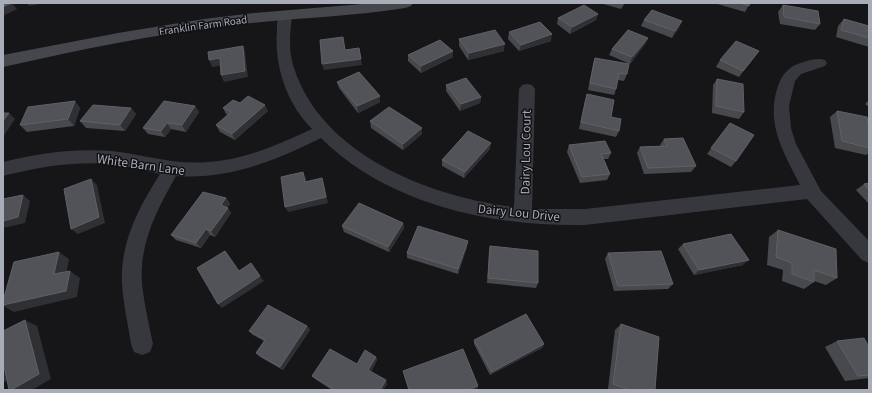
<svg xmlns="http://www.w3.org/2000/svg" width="872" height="393" font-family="'Source Sans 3',sans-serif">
  <rect width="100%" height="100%" fill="#161618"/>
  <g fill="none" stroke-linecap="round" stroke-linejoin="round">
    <path fill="#37383d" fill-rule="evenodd" d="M285,12L290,13L292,16C290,33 288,51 294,68C322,155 430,197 514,207L519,89L522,85L527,84L532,85L535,89L532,209H585L800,185C784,153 765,123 778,86C781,77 786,70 795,65C804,62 816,57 825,60L827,63L825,66L801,74L795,81L789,106L791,128L796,144L821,191L869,241V263L862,260L807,199L585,225C494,227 388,205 321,138C275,161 228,180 176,176C157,210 139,243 142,283C144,304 149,324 153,344L150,352L142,355L134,352L131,344C128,324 123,303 122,283C120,242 139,207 160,174C143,170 127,166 111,164C74,161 38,167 3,176V162C38,153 75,148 112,151C146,155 173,165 208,162C245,160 279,144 312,129C287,104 274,66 277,31C277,25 277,18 280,13Z"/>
    <path fill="#45474d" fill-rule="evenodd" d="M374,3H413L411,6L405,8C348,17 290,18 233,25C155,34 79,50 3,67V55L118,33L204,19L254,13Z"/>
  </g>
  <path fill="#47494d" d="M600,3H625L621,9Z
    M714,3H750L745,12Z
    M783,5L820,24L815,30L780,24L778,12Z
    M598,14L596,20L570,34L557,24L558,18Z
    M844,19L869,26V47L836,37L838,26Z
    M644,20L679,28L672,38L641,26Z
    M509,32L551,41L519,51L508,39Z
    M648,38L645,44L630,64L609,55L612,49Z
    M459,39L504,51L468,60L459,46Z
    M453,51V57L421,73L408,61V55Z
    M759,51L739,77L716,67L720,60Z
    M595,58L627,74L624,81L618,80L616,89L614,95L588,90L593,64Z
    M717,79L744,112L739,119L712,113L713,85Z
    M337,82L380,102L358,113L339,88Z
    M446,85L481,97L480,103L460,111L446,91Z
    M587,94L611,117L619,131L616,137L579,129L585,100Z
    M869,100V107L865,104Z
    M75,101L80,108L74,126L27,132L20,125Z
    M195,106L199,112L186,132L171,129L165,137L148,134L143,128Z
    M131,108L136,114L125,131L86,128L80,121Z
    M223,108L268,111L235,140L220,132L216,125L228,115L226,114Z
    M837,111L869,128V153L866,155L835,148L830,117Z
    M370,121L422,134L403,150L371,128Z
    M730,123L736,161L731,167L707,154Z
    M664,139L696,166L691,172L644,174L637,153L640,147L661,146L660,145Z
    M569,145L611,153L608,159H604L610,174L607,180L580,183L567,152Z
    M490,149L464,178L442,166V160Z
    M869,183V204L856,190L864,184Z
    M226,198L230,204L227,207L231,213L215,237L210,235L201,248L176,240L171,235Z
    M403,223L404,228L389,252L344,232L342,226Z
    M778,230L837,278L826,285L814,281V282L804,289L782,281L783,270L767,265L769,237Z
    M683,244L743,265L694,275L678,249Z
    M490,246L538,283L536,288L487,283L489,252Z
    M467,247L458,274L407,258V253Z
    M608,253L673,284L668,289L614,291L605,259Z
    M621,324L655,390H611L608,389L615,330Z
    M307,326L310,330L283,370L260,357L256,353L264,341L253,335L249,331Z
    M474,340L544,344L542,348L490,375L474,344Z
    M837,341L869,347V378L845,381L825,347Z
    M376,357L377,360L371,372L387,384L383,390H332L315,379L312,376L357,364Z"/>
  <path fill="#2f3033" d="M8,3H12L17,9L3,16V7Z
    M27,3H45L29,6Z
    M598,14L596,20L570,34L572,27Z
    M682,21L679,28L672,38L675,31Z
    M552,34L551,41L519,51L521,45Z
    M648,38L645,44L630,64L632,57Z
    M505,44L504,51L468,60L469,53Z
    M243,46L245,52L248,77L224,82L221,75Z
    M453,51V57L421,73V66Z
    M759,51L754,58L739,77L743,71Z
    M220,58L223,65L212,67L209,60Z
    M361,59L362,65L324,70L322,64Z
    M380,96V102L358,113L357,106Z
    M481,97L480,103L460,111L461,104Z
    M75,101L80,108L74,126L68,119Z
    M265,105L268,111L235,140L232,134Z
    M195,106L199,112L186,132L182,125Z
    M131,108L136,114L125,131L120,125Z
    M9,113L15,119L3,137V121Z
    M167,123L171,129L165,137L161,131Z
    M422,128V134L403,150V144Z
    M491,143L490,149L464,178L465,172Z
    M303,172L306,178L307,188L305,182Z
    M322,178L324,184L328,203L288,212L285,207Z
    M91,179L97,185L105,223L78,234L71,229Z
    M23,195L30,201L25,223L3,228V221Z
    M226,198L230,204L225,211L221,205Z
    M228,208L231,213L215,237L211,231Z
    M403,223L404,228L389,252L388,247Z
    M206,229L210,235L201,248L196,243Z
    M468,241L467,247L458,274V269Z
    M59,252L69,259L65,281L54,274Z
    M749,260L743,265L694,275L699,270Z
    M70,271L80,278L77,297L14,312L3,306V305Z
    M260,276L264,281L222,308L218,304Z
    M25,320L37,326L51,379L32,390H11Z
    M307,326L310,330L283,370L280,367Z
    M544,344L542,348L490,375L492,372Z
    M376,357L377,360L370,374L368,370Z
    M3,370H5L18,374L3,383Z
    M386,380L387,384L383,390H380Z
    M478,386L477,390H468Z"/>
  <path fill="#525359" stroke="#5f6168" d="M3,3H11L3,7Z
    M740,3H750L749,6Z
    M584,5L598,14L572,27L558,18Z
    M783,5L818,11L820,24L784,17Z
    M652,10L682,21L675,31L644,20Z
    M844,19L869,26V38L841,30Z
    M540,22L552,34L521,45L509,32Z
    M495,30L505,44L469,53L459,39Z
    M628,30L648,38L632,57L612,49Z
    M343,37L345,50L359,48L361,59L322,64L320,40Z
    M440,40L453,51L421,66L408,55Z
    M736,41L759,51L743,71L720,60Z
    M243,46L245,71L221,75L220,58L209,60L208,52Z
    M595,58L629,64L627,74L619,73L616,89L590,83Z
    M359,72L380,96L357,106L337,82Z
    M466,78L481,97L461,104L446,85Z
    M717,79L743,84L744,112L716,106Z
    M587,94L614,100L611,117L621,119L619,131L581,122Z
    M248,96L265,105L232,134L216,125L231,112L223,108L233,100L240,103Z
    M75,101L68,119L20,125L28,107Z
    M164,101L195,106L182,125L167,123L161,131L143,128Z
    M93,105L131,108L120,125L80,121Z
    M389,107L422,128L403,144L370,121Z
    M837,111L867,117L869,128V148L842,141Z
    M3,113H9L3,121Z
    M730,123L754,135L736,161L711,148Z
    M468,131L491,143L465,172L442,160Z
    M683,138L696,166L648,168L640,147L667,146L664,139Z
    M605,141L611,153L601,154L610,174L582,177L569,145Z
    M303,172L305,182L322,178L326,197L285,207L281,177Z
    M91,179L99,217L71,229L64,189Z
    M869,183V190L864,184Z
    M203,192L226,198L221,205L228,208L211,231L206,229L196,243L171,235Z
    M23,195L18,217L3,221V199Z
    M359,203L403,223L388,247L342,226Z
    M418,226L468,241L458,269L407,253Z
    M778,230L836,249L837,278L814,270V282L792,274V263L776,257Z
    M731,234L749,260L699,270L683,244Z
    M490,246L538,251V283L488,278Z
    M225,251L239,271L251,263L260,276L218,304L197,268Z
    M661,251L673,284L618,286L608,253Z
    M59,252L54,274L70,271L66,291L3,305V301L14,262Z
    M268,305L307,326L280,367L256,353L265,340L249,331Z
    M526,314L544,344L492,372L474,340Z
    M25,320L39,374L11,390H9L5,370H3V331Z
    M621,324L659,337L655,390H630L613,384Z
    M864,338L869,347V375L858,376L837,341Z
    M330,349L357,364L365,350L376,357L368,370L386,380L380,390H335L312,376Z
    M463,349L478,386L468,390H409L403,371Z"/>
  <g text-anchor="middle" stroke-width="3" stroke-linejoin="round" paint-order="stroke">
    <g font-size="11" fill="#a8adb8" stroke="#111113">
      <text transform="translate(203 25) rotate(-8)" y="4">Franklin Farm Road</text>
    </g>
    <g font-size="13" fill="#a8adb8" stroke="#111113">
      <text transform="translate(525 152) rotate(-89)" y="5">Dairy Lou Court</text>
      <text transform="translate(141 164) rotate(8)" y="5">White Barn Lane</text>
      <text transform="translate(519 212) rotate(6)" y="5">Dairy Lou Drive</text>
    </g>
  </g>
  <rect width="872" height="393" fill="none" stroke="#a8adb8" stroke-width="8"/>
</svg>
